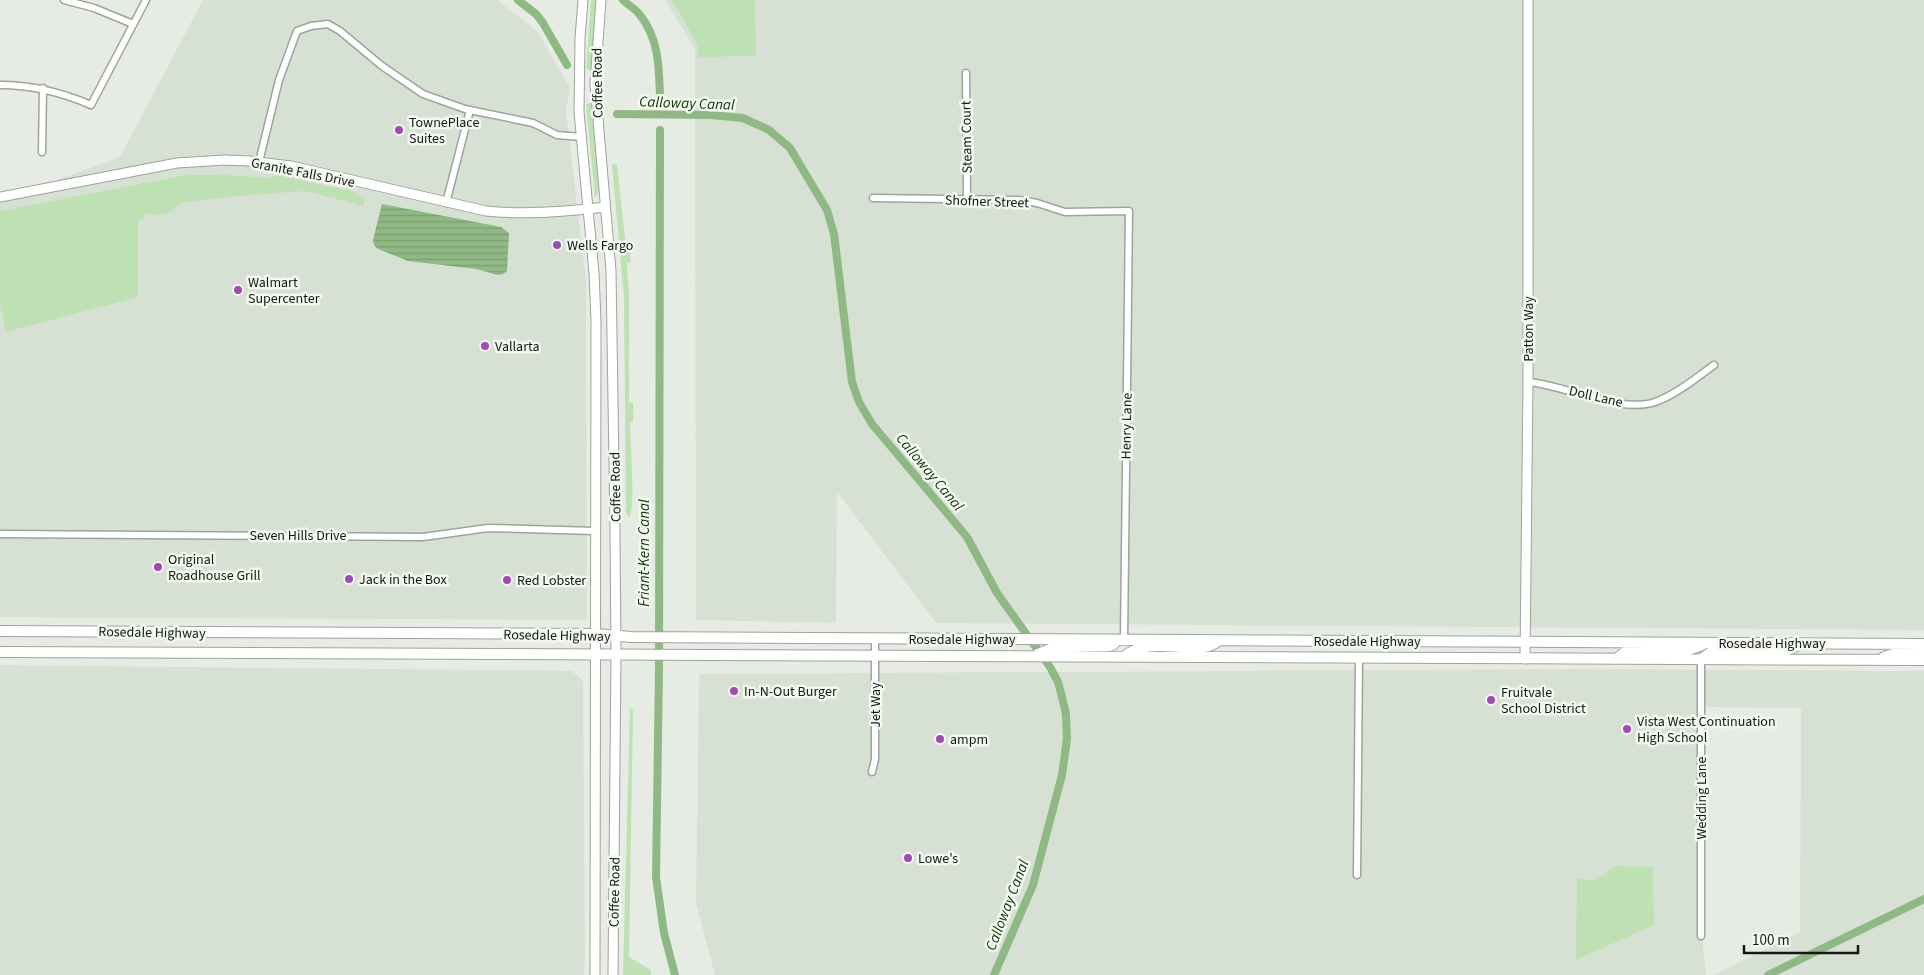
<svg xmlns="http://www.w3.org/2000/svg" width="1924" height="975" font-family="'Source Sans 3',sans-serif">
  <defs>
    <pattern id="water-rules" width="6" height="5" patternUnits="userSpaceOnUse" patternTransform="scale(1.25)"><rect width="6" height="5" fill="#8fb984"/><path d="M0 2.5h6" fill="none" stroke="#7a9e71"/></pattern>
  </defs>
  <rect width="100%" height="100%" fill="#e6ece4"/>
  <path fill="#d6e1d3" d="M203,0H497L538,32L570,88L566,110L586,281L587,620L0,617V201L120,157Z
    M665,0H1924V630L936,623L837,492L836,623L696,620L695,49Z
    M0,665L572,671L583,681L585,960L584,975H0Z
    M1549,669L1924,671V975H1713L1800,932L1801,708L1699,707L1702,936L1706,975H715L696,903L699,674Z"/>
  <path fill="#bde1b3" d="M591,0H596L591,70L586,69Z
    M672,0H755L756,54L753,56L699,57L697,44Z
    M591,103L599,191L596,197H595L586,104Z
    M617,164L626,248L629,249L631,262L627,263V266L629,295V402L633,403V421L630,423C630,439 636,508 629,518L626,513L624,298L612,165Z
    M187,175H221L271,178L276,175L355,192L365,201L363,207L345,201L306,191L248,195L184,202L168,213L160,215L145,213V218L138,220V297L6,332L0,304V211Z
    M630,708L633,710L629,957L651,970V975H623Z
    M1616,866L1653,867L1654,925L1576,960L1577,879L1596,880Z"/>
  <path fill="url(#water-rules)" d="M382,204L501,227L509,233L507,271L503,274L498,275L476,269L408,261L378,249L374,245L373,240Z"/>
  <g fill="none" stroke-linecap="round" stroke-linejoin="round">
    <path stroke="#8fb984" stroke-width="8" d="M518,0L536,14L543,23L567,65
      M623,0C628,5 636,9 640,15C659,39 659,67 660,96
      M617,114L710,115L743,118L769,130L790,148L827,210L834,234L852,382L859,402L872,424L967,537L997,593L1050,667L1058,682L1062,697L1066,714L1067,739L1062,775L1033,885L994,975
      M660,130L659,670L656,877L664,933L675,975
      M1768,975L1924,899"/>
    <g stroke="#9ea39d" stroke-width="9">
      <path id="minor" d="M64,0L94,8L133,24
        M966,73L967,200
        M0,85C33,85 61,92 91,105L146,0
        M42,152L43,88
        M259,162L279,80L297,31L311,26L328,24L340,31L382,66L423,94L465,109L533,123L557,135L581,137
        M873,198L1019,200L1037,203L1065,212L1129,211L1124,640
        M446,203L470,110
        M1528,382C1566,385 1620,414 1655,402C1677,394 1696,378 1714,365
        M0,534L423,537L488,528L595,531
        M1701,659V936
        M872,772L875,759V639
        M1357,875L1359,657"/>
    </g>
    <g stroke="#9ea39d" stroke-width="11">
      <path id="tertiary" d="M0,197L177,163L225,160L249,161L291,166L486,211C526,215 565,212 605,207
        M1525,659L1528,382V0"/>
    </g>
    <g stroke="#9ea39d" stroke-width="11">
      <path id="secondary" d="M583,0L580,38L579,112L594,273L596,321L595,975
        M601,0L595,84L611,271L615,531L616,654L613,975"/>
    </g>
    <g stroke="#9ea39d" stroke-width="12">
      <path id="primary" d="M0,631L596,634L631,637L1924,644
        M0,652L1924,660
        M1038,654L1056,647L1109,646L1114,644
        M1124,657C1145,638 1178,650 1204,647C1209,647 1214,644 1218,641
        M1884,657L1900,652L1924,651
        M1616,659L1628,650H1688L1702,645
        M1701,659L1714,650L1784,651L1799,645"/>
    </g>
    <use href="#minor" stroke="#fff" stroke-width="6"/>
    <use href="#tertiary" stroke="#fff" stroke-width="9"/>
    <use href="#secondary" stroke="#fff" stroke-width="9"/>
    <use href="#primary" stroke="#fff" stroke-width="10"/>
  </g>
  <g fill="#a14ab7" stroke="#f3f9f1" stroke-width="2">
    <circle cx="399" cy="130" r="5"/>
    <circle cx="557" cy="245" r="5"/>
    <circle cx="238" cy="290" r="5"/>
    <circle cx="485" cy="346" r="5"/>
    <circle cx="158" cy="567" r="5"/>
    <circle cx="349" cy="579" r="5"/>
    <circle cx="507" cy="580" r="5"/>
    <circle cx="734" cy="691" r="5"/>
    <circle cx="1491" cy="700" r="5"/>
    <circle cx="1627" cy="729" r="5"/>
    <circle cx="940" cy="739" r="5"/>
    <circle cx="908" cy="858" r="5"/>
  </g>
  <g text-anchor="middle" stroke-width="5" stroke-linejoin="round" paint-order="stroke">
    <g font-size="14" fill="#151715" stroke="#f3f9f1">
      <text transform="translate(597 83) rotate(-91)" y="5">Coffee Road</text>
      <text transform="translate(966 137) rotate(-91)" y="5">Steam Court</text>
      <text transform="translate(303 172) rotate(11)" y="5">Granite Falls Drive</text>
      <text transform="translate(987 201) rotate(2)" y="5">Shofner Street</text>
      <text transform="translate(1528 329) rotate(-90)" y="5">Patton Way</text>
      <text transform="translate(1596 396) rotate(13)" y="5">Doll Lane</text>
      <text transform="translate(1126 426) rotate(-89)" y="5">Henry Lane</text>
      <text transform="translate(615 487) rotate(-91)" y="5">Coffee Road</text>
      <text x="298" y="540">Seven Hills Drive</text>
      <text transform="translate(152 632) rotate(1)" y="5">Rosedale Highway</text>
      <text transform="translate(557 635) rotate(1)" y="5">Rosedale Highway</text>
      <text x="962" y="644">Rosedale Highway</text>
      <text x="1367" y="646">Rosedale Highway</text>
      <text x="1772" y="648">Rosedale Highway</text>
      <text transform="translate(875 705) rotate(-90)" y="5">Jet Way</text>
      <text transform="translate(1701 798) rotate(-90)" y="5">Wedding Lane</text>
      <text transform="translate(614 892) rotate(-89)" y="5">Coffee Road</text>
    </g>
    <g font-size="14" fill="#151715" stroke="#f3f9f1" text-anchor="start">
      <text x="409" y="127">TownePlace<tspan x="409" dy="16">Suites</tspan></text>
      <text x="567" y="250">Wells Fargo</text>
      <text x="248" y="287">Walmart<tspan x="248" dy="16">Supercenter</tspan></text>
      <text x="495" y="351">Vallarta</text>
      <text x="168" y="564">Original<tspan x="168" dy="16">Roadhouse Grill</tspan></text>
      <text x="359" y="584">Jack in the Box</text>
      <text x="517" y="585">Red Lobster</text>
      <text x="744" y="696">In-N-Out Burger</text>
      <text x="1501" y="697">Fruitvale<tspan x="1501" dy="16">School District</tspan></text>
      <text x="1637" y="726">Vista West Continuation<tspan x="1637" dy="16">High School</tspan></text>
      <text x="950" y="744">ampm</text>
      <text x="918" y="863">Lowe's</text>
    </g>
    <g font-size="15" font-style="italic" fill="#0a3300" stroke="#f3f9f1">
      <text transform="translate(687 103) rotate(2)" y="5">Calloway Canal</text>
      <text transform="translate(930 472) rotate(50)" y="5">Calloway Canal</text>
      <text transform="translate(644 553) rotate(-90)" y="5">Friant-Kern Canal</text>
      <text transform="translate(1007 905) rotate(-69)" y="5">Calloway Canal</text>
    </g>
  </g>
  <path d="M1744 945v8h114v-8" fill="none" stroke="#151715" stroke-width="2.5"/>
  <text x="1752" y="945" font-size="15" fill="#151715" stroke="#f3f9f1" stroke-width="4" paint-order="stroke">100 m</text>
</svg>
